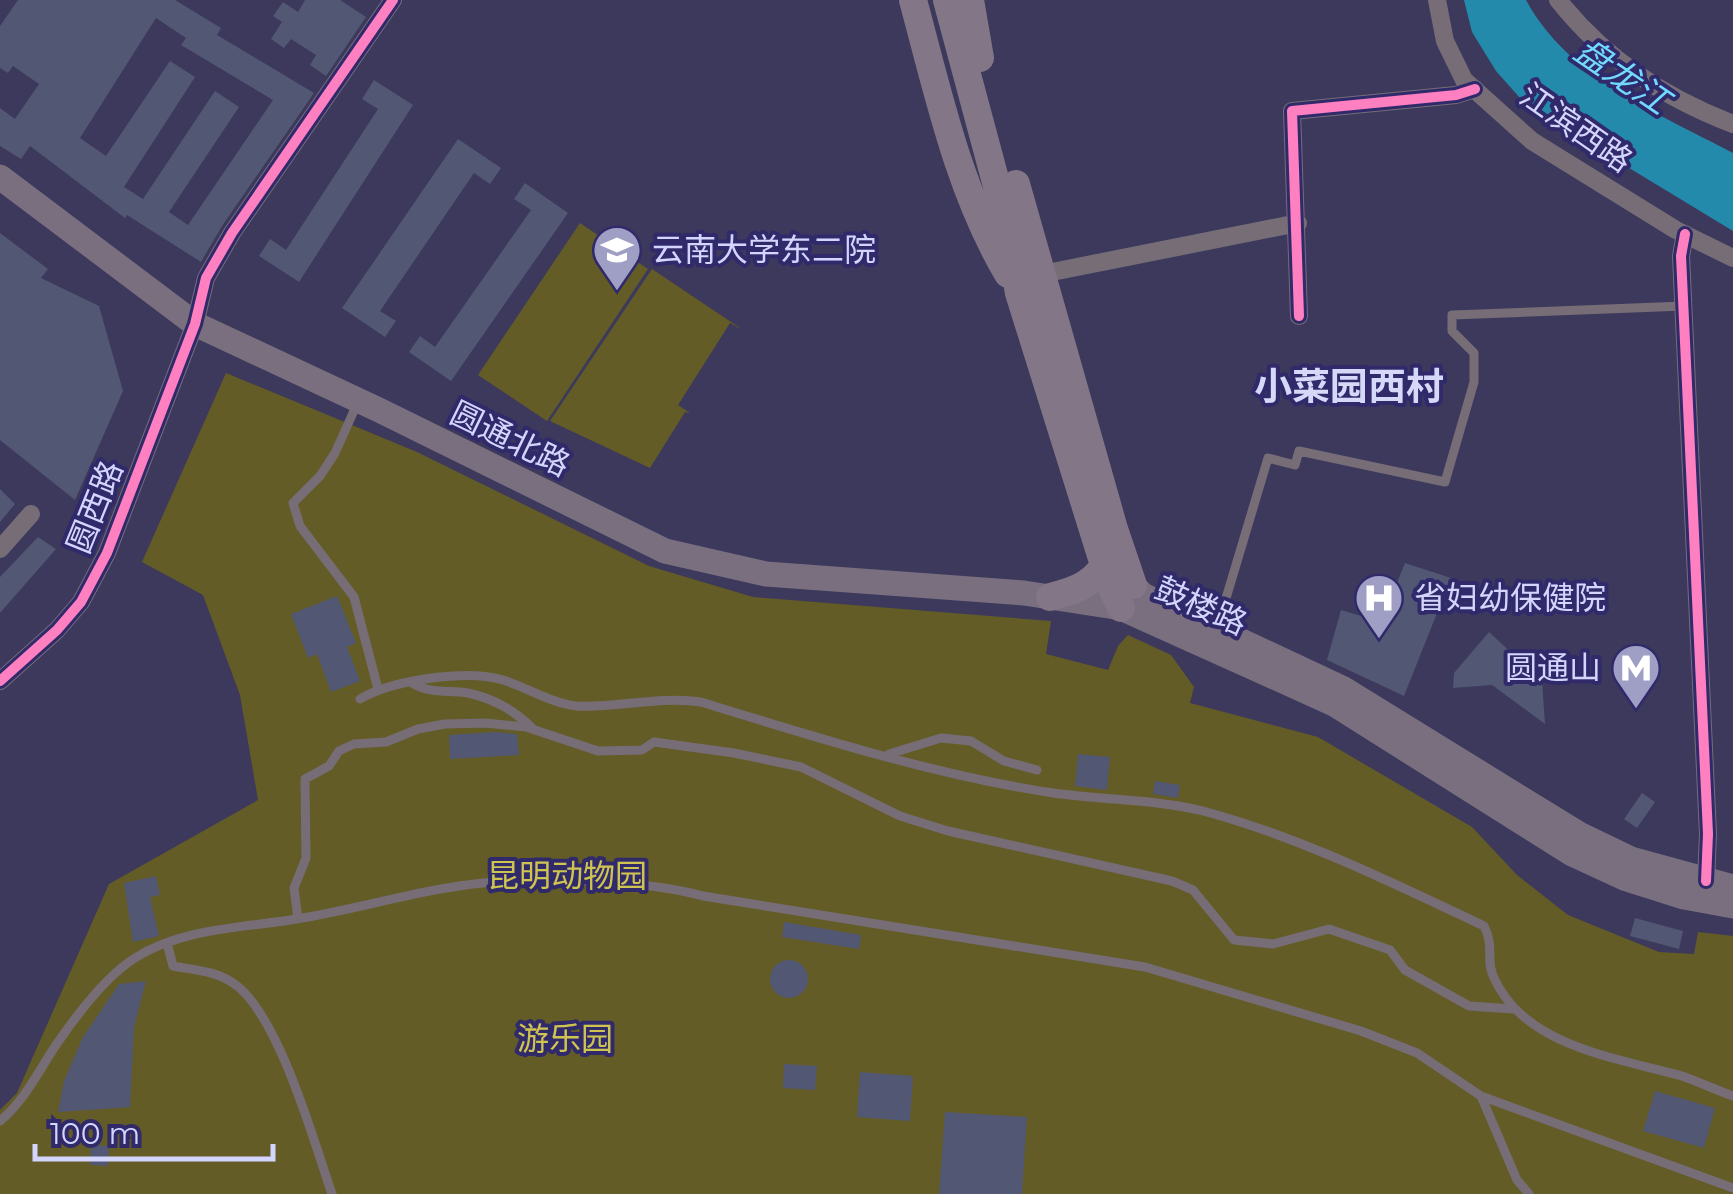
<svg xmlns="http://www.w3.org/2000/svg" width="1733" height="1194" font-family="Montserrat,'Noto Sans SC',sans-serif">
  <rect width="100%" height="100%" fill="#3c395c"/>
  <path fill="#645c26" d="M580,223L648,269L547,421L478,375Z
    M652,269L743,330L730,323L678,405L690,413L685,412L650,468L550,421Z
    M226,373L417,452L649,566L753,597L1051,621L1046,654L1108,670L1118,646L1128,635L1171,655L1194,687L1190,703L1318,737L1472,827L1517,875L1568,915L1659,952L1694,954L1698,932L1733,936V1194H0V1110L17,1093L109,884L258,800L240,695L203,595L142,562Z"/>
  <path fill="#248aab" d="M1464,0H1526C1568,78 1658,113 1733,153V231L1527,106L1496,71L1472,32Z"/>
  <path fill="#525773" fill-rule="evenodd" d="M18,0H175L221,28L217,35L314,93L222,226L201,262L127,215L125,218L30,146L21,159L0,146V108L15,119L39,84L13,66L8,73L0,68V26ZM156,18L186,38L181,45L273,100L188,225L169,212L239,107L215,91L143,199L124,187L195,77L170,61L106,156L80,138Z
    M305,0H340L366,17L326,76L310,65L316,55L291,39L284,48L271,39L282,22L273,16L283,2L298,12Z
    M374,80L413,105L299,282L259,256L270,239L286,250L378,109L362,99Z
    M458,139L501,168L490,184L474,173L380,311L396,321L385,337L342,308Z
    M525,183L568,213L451,381L409,352L420,336L435,347L531,210L514,199Z
    M0,233L48,269L41,278L99,306L123,391L75,500L0,440Z
    M0,489L15,504L0,522Z
    M38,537L56,549L0,613V577Z
    M1405,563L1451,578L1404,696L1327,660L1341,610L1381,622Z
    M337,596L356,643L347,647L360,681L331,692L317,654L308,658L291,614Z
    M1489,632L1542,681L1545,724L1492,685L1453,688L1454,673Z
    M495,732L517,734L519,755L450,759L449,735Z
    M1078,754L1110,757L1107,790L1075,786Z
    M1155,781L1180,785L1178,798L1153,794Z
    M1642,793L1655,802L1637,828L1624,819Z
    M156,876L160,895L150,897L159,936L133,942L124,883Z
    M1635,918L1683,931L1679,949L1630,936Z
    M784,922L861,935L859,949L782,937Z
    M770 979a19 19 0 1 1 38 0a19 19 0 1 1-38 0Z
    M146,981L134,1027L130,1107L58,1112L64,1081L83,1037L119,984Z
    M784,1064L817,1066L815,1090L783,1088Z
    M860,1072L913,1076L910,1121L857,1117Z
    M1655,1091L1715,1108L1704,1148L1643,1131Z
    M945,1112L1027,1117L1022,1194H939Z
    M91,1145L109,1146L108,1166L90,1165Z"/>
  <g fill="none" stroke-linecap="round" stroke-linejoin="round">
    <path stroke="#776d77" stroke-width="9" d="M357,404L335,453L320,476L293,503L300,526L354,597L378,689
      M1213,626L1227,595L1268,458L1295,465L1299,451L1445,482L1474,382V353L1452,331V315L1684,306
      M412,683C429,694 448,690 468,693C492,698 515,711 532,728
      M360,699C392,680 467,669 503,680C526,687 553,704 577,706C618,708 658,696 701,702C815,737 934,775 1053,793C1103,800 1154,799 1203,811C1300,837 1393,883 1484,926C1495,947 1485,960 1494,978C1525,1047 1618,1058 1682,1076C1699,1082 1716,1090 1733,1096
      M889,754L941,738L971,741L1004,761L1037,770
      M298,919L294,888L306,858L305,779L329,766L339,751L354,744L386,742L418,729L445,724L485,723L526,727L598,751L642,750L654,742L734,753L801,767L900,816L948,831L1172,881L1193,890L1234,940L1273,944L1329,929L1390,950L1405,970L1469,1006L1514,1009
      M167,943L173,966C193,970 216,971 233,983C278,1012 314,1142 332,1194
      M1481,1096L1517,1180L1529,1194
      M0,1121C24,1101 37,1074 54,1048C73,1020 106,976 135,958C182,928 243,928 296,919C359,909 421,889 483,883C543,877 645,880 703,896L1145,967L1361,1031L1417,1053L1481,1096L1733,1188"/>
    <path stroke="#776d77" stroke-width="18" d="M1437,0L1445,41L1464,80L1532,141L1676,230L1733,258
      M1558,0C1605,59 1663,97 1733,124
      M1685,234L1681,256L1708,834L1706,881
      M1042,274L1298,223
      M1299,316L1292,111L1456,95L1475,89
      M0,549L31,514
      M0,681L57,630L81,602L107,553L195,324L206,278L232,233L393,0"/>
    <path stroke="#7a6f7f" stroke-width="25" d="M0,177L195,324L379,410L665,551L766,574L1024,593L1121,608L1334,704L1572,854L1624,878L1684,897L1733,906
      M1133,585L1143,595L1342,688L1579,834L1631,859L1733,887"/>
    <path stroke="#837787" stroke-width="28" d="M913,0C938,93 959,191 1008,274
      M947,0L1005,216L1019,293L1110,584L1121,608
      M970,0L980,58
      M1016,184L1114,529L1133,585
      M1050,597C1079,590 1096,583 1110,555"/>
    <g stroke="#302a6b" stroke-width="16">
      <path id="cycleway" d="M1685,234L1681,256L1708,834L1706,881
        M1299,316L1292,111L1456,95L1475,89
        M0,681L57,630L81,602L107,553L195,324L206,278L232,233L393,0"/>
    </g>
    <use href="#cycleway" stroke="#ff80c0" stroke-width="10"/>
  </g>
  <defs>
    <g id="university-pin" transform="scale(2.5)"><path d="M0 17L-7.5 6A9.5 9.5 0 1 1 7.5 6Z" fill="#9f9ec5" stroke="#302a6b"/><path d="M0-5L7-2L0 1L-7-2ZM-4 1L0 2.5L4 1V4Q0 6-4 4Z" fill="#fff"/></g>
    <g id="hospital-pin" transform="scale(2.5)"><path d="M0 17L-7.5 6A9.5 9.5 0 1 1 7.5 6Z" fill="#9f9ec5" stroke="#302a6b"/><path d="M-5-5h3v3.5h4V-5h3V5h-3V1.5h-4V5h-3Z" fill="#fff"/></g>
    <g id="metro-pin" transform="scale(2.5)"><path d="M0 17L-7.5 6A9.5 9.5 0 1 1 7.5 6Z" fill="#9f9ec5" stroke="#302a6b"/><path d="M-5.5 5V-5H-3L0 0L3-5H5.5V5H3V-.5L0 4L-3-.5V5Z" fill="#fff"/></g>
  </defs>
  <g fill-rule="evenodd">
    <use href="#university-pin" x="617" y="250"/>
    <use href="#hospital-pin" x="1379" y="598"/>
    <use href="#metro-pin" x="1636" y="668"/>
  </g>
  <g text-anchor="middle" stroke-width="8" stroke-linejoin="round" paint-order="stroke">
    <g font-size="32" fill="#d4d5fd" stroke="#302a6b">
      <text transform="translate(1576 128) rotate(35)" y="11">江滨西路</text>
      <text transform="translate(510 439) rotate(26)" y="11">圆通北路</text>
      <text transform="translate(95 507) rotate(-68)" y="11">圆西路</text>
      <text transform="translate(1201 606) rotate(24)" y="11">鼓楼路</text>
    </g>
    <g font-size="32" fill="#d4d5fd" stroke="#302a6b" text-anchor="start">
      <text x="652" y="261">云南大学东二院</text>
      <text x="1414" y="609">省妇幼保健院</text>
      <text x="1601" y="679" text-anchor="end">圆通山</text>
    </g>
    <g font-size="32" fill="#d0c451" stroke="#302a6b">
      <text x="567" y="887">昆明动物园</text>
      <text x="565" y="1050">游乐园</text>
    </g>
    <g font-size="35" font-style="italic" fill="#72dafe" stroke="#302a6b">
      <text transform="translate(1622 76) rotate(34)" y="12">盘龙江</text>
    </g>
    <g font-size="38" font-weight="bold" fill="#d6d8f8" stroke="#302a6b">
      <text x="1349" y="400">小菜园西村</text>
    </g>
  </g>
  <path d="M35 1144v15h238v-15" fill="none" stroke="#d4d5fd" stroke-width="5"/>
  <text x="50" y="1144" font-size="30" fill="#d4d5fd" stroke="#302a6b" stroke-width="8" paint-order="stroke">100 m</text>
</svg>
